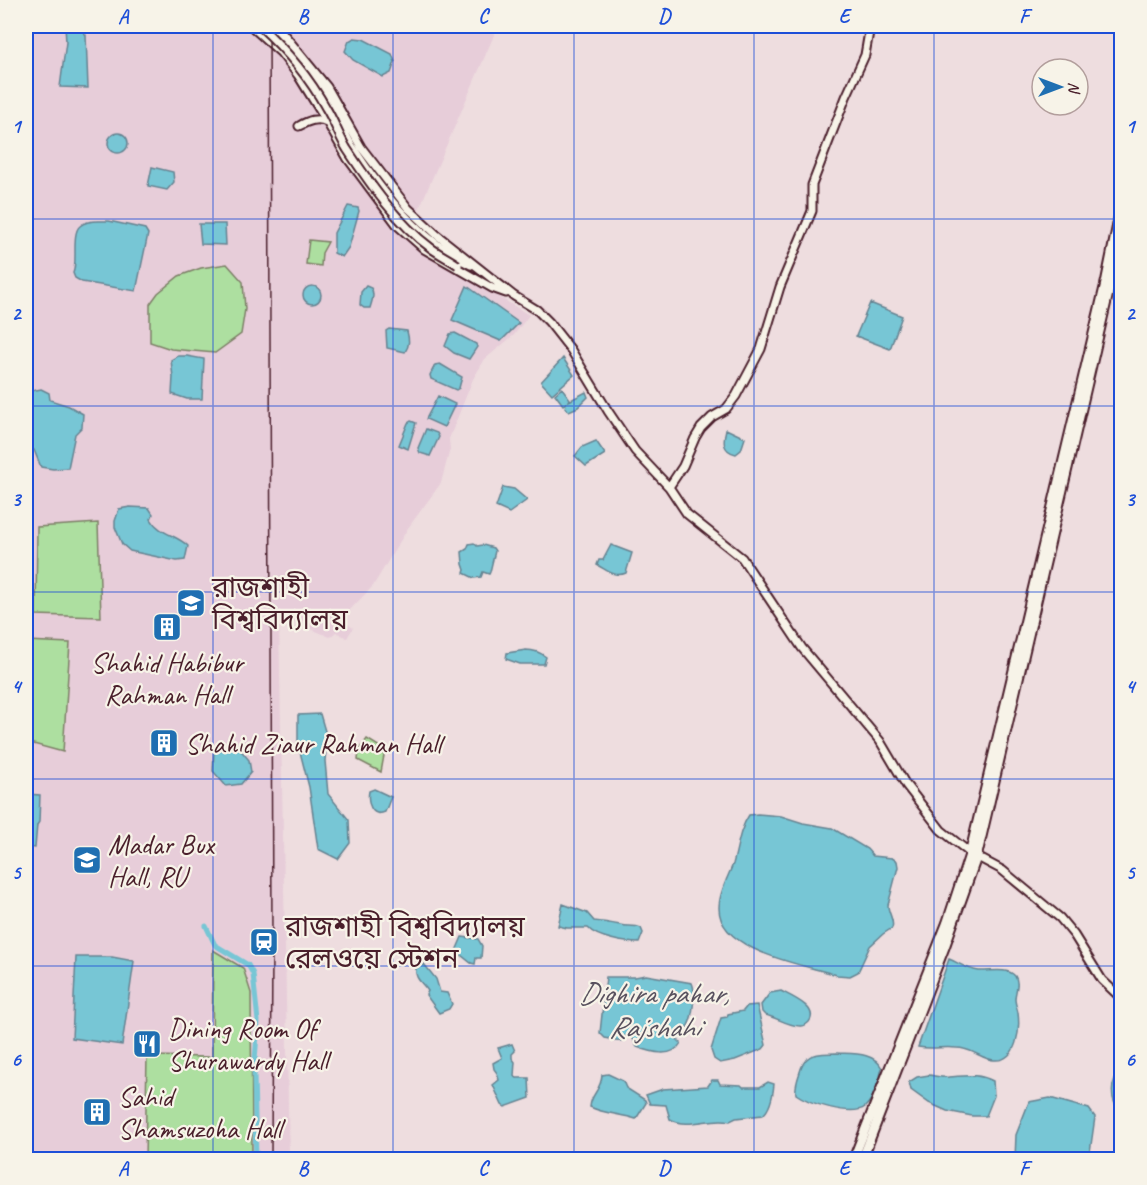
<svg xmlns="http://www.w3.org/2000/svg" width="1147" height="1185" font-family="Caveat,'Noto Sans Bengali',sans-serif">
  <rect width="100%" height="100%" fill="#eedddf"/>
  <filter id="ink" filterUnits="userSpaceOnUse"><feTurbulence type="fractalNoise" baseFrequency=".0167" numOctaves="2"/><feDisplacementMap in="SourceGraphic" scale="12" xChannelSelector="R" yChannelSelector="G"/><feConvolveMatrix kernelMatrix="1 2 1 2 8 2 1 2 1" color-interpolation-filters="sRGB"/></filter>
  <g filter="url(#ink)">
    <path fill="#e7cdd9" d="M26,26H498L419,209L420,249L529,315L514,335L485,359L473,379L449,439L450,449L441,483L408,528L373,586L341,619L353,628L347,638L336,632L330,637L292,621L279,619L289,1159H26Z"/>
    <path fill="#addfa0" stroke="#7c7f66" stroke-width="1.5" d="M309,240L328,242L322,253L321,266L306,264Z
      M227,264L243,282L245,309L241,334L215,353L171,349L150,342V304L158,293L179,276L201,268Z
      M98,523L101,617L36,615L37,527Z
      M26,641L70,643L63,752L26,742Z
      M367,739L385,750L381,772L358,760L359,750Z
      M213,950L243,968L251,993L252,1159H145L147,1056L212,1057Z"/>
    <path fill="#77c6d5" stroke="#658391" stroke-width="1.5" d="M65,26H80L79,27L86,35L88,88L60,87L66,42Z
      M354,38L363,39L392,54L395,62L391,73L383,77L353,60L345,51L349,41Z
      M108 143a10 10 0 1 1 20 0a10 10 0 1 1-20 0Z
      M152,167L173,172L174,182L167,190L148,186Z
      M348,206L358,208L359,211L349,247L342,257L334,253V233Z
      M99,221H109L145,229L148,234L136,291L82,282L75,278L73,273C78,263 71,233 80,226C84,222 94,221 99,221Z
      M199,224H225L226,245L201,244Z
      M303 295a9 9 0 1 1 18 0a9 9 0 1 1-18 0Z
      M366,286L371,288C375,294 372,301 370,308H364L360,305L361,292Z
      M467,286L519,323L501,341L452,320Z
      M870,303L902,316L890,349L856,336Z
      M389,329L407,331C409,339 410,345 405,352L387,348L386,331Z
      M455,333L476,344L477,347L469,359L454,353L445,346L450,334Z
      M178,356H187L204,359L202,399H187L172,394L173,377L171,360Z
      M563,358L574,375L552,394L541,382Z
      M440,364L462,377L459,388L456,390L431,379L430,375L435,365Z
      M562,388L570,399L569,401L586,392L588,397L578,407L569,411L565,408L566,403L563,405L555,394Z
      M41,389L49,393L50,400L69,406L83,414L82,427L75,434L68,468L53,469L41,467L34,450L28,447L26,450V392Z
      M438,396L455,404L444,427L426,419Z
      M411,421L416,423L408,449L399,445L408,423Z
      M426,429L437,433L439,437L430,456L420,453L418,448Z
      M726,429L745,438L741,450L736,454C722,451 723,441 726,429Z
      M596,441L605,454L586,466L575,456L582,447Z
      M503,487L514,489L527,500L509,513L496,507Z
      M130,507L149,508L153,514L151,519C159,534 177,535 188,546L185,560L177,561L130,551L122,544L115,527V521L119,509Z
      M474,543L477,546L483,545L493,548L495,551L490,572L489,574L483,572L481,577L474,578L464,573L465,570L463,564L462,552L467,549L469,544Z
      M611,545L632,553L626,573C615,578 607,570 597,565L599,560H603Z
      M526,650C534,650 540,652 546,657L544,664H520L506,659L507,653Z
      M320,714L327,738L325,761L328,794L349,820L350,843L338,859L318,849L309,787L298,744V715Z
      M238,747L249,760L251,772L241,784L226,786L213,771L214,751Z
      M374,789L391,797L385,812C371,818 367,802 369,791Z
      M26,794L40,795L39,822L37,825L35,848L26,847Z
      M758,814L781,816L803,823L832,828L867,849L873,856L892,858L897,861L898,867L888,905C888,914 895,920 892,928L883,934L870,946L858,972L850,976L837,975C805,965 719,952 719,908C719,893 728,877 733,864C738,847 739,830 749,815Z
      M563,904L587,913L594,921C605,922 610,923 620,925C627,927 634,925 641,928L643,933L639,943C626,943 597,938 588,928H567L558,926Z
      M462,937L478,939L482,946L481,958H476L475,964L471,963L456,951Z
      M76,957H112L134,961L122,1045L72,1038Z
      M949,959C959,963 968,970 979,971C989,972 1007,967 1015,976C1020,984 1015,991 1015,999C1015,1003 1017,1008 1018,1013C1020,1028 1018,1062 994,1060C985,1060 974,1051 964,1049C948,1045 934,1050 918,1047Z
      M424,964L436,979L440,992L447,993L452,1004L449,1009L439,1013L426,995L428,991C423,983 414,979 416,968Z
      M646,975L692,983C696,991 693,1019 687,1027C683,1032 680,1033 677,1039L681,1043C672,1059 651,1052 637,1047C633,1040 634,1035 624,1036L621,1041L605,1038L600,1033L606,977H635Z
      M781,991C790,996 820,1008 809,1022C807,1024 805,1026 801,1026C790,1027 776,1017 765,1015L762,1012L761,1005L770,993Z
      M757,1005L766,1045L763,1049L735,1060L720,1063L714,1059L711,1050L721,1018L727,1017L728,1014L743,1011L747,1006Z
      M512,1044L515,1051L512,1054V1058L515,1062L514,1076L517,1078H529L530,1098L505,1107L502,1105L493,1085L499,1080L497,1073L494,1069L493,1063L502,1058L498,1048Z
      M837,1053C853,1054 874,1052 882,1068C880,1079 874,1099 865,1107C852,1117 808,1103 796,1094C795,1087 797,1081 799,1075C805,1051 816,1054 837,1053Z
      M1121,1070V1112C1109,1101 1110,1081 1121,1070Z
      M608,1074L623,1081L626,1088L645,1100L646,1103L636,1119C620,1114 605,1114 590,1107C591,1093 601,1091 602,1075Z
      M929,1075C936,1076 943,1078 949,1077C966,1076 977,1073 993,1081L994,1096L986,1116H972L947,1111L929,1103L911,1090L909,1082L917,1077Z
      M712,1080H718L720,1084L741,1085L743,1087H760L768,1082L774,1084C773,1095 771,1108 763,1115L736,1118L730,1121C711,1116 689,1130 670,1119L666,1105L650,1104L646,1095L663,1089L708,1086Z
      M1050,1098L1089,1109L1095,1117L1089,1159H1015L1016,1135L1029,1102Z"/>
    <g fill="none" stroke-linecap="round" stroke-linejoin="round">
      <path stroke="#77c6d5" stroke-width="5" d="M206,926L215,945L248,965L253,974L258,1021L254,1073L256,1160"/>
      <g stroke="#4a1f2b" stroke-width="11">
        <path id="secondary" d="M251,26L281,53L298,75L327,122L348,159L398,226L424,249L492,288L506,293
          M269,26C293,49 314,76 331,105C339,118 344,133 352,146C383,194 419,240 471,265
          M277,26L327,87L361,147L408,208L437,235L514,296L537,310L549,322L571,350L608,411L635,451L669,487L687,514L742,558L802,648L880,741L906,785L941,830L970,853L1002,870L1060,918L1074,935L1102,980L1122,999
          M299,126C308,121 317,117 327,122
          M669,487L683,466L695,438L701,428L712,417L726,409L736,396L761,349L780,287L812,211V185L846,97L865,55L870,26"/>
      </g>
      <g stroke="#4a1f2b" stroke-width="12">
        <path id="primary" d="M853,1160L947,923L970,853L1106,281L1122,202
          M862,1160L945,946L977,856L1111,282L1122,230"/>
      </g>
      <use href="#secondary" stroke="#f7f3e8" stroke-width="7"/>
      <use href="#primary" stroke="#f7f3e8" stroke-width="8"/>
      <path stroke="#4a1f2b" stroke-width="1.5" d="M269,26L272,942L271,1160"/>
      <g stroke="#4a1f2b" stroke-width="11" stroke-linecap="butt">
        <path id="secondary-bridge" d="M260,26C286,50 309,77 326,108C334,121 339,136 347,149C370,184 397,223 431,248C439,254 449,259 458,265"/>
      </g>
      <use href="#secondary-bridge" stroke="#f7f3e8" stroke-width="7"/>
    </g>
  </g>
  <path fill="none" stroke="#1d4ed8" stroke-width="1.5" stroke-opacity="0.55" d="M213,26V1160M393,26V1160M574,26V1160M754,26V1160M934,26V1160M26,219H1122M26,406H1122M26,592H1122M26,779H1122M26,966H1122"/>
  <defs>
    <g id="university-square" transform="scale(1.5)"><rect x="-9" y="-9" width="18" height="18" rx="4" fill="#1f6fb2" stroke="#f7f3e8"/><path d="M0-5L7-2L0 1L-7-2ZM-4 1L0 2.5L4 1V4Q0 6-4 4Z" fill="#fff"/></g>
    <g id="building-square" transform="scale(1.5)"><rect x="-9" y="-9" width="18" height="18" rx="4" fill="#1f6fb2" stroke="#f7f3e8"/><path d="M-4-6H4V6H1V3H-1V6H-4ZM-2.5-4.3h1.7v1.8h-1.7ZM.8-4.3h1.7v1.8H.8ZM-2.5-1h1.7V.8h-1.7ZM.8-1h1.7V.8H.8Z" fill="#fff"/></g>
    <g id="station-square" transform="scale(1.5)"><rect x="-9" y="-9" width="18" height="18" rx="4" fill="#1f6fb2" stroke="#f7f3e8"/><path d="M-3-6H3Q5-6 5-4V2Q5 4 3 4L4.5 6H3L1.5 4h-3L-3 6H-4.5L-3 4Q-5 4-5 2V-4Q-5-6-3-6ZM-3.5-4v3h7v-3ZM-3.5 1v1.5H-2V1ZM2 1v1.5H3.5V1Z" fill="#fff"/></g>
    <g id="restaurant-square" transform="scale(1.5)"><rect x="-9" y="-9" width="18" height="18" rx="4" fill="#1f6fb2" stroke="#f7f3e8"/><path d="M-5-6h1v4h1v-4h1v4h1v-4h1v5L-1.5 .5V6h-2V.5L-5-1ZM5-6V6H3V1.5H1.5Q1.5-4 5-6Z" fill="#fff"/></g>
  </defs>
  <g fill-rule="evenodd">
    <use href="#university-square" x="191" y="603"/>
    <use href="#building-square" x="167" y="627"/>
    <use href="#building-square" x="164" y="743"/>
    <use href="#university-square" x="87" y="860"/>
    <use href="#station-square" x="264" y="942"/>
    <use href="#restaurant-square" x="147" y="1044"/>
    <use href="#building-square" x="97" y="1112"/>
  </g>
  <g text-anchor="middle" stroke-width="4.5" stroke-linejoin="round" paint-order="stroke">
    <g font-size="28" fill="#4a1f2b" stroke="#f7f3e8" text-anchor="start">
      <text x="212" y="597">রাজশাহী<tspan x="212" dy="32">বিশ্ববিদ্যালয়</tspan></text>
      <text x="167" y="672" text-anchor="middle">Shahid Habibur<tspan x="167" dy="32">Rahman Hall</tspan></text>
      <text x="185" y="753">Shahid Ziaur Rahman Hall</text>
      <text x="108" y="854">Madar Bux<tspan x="108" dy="32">Hall, RU</tspan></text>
      <text x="285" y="936">রাজশাহী বিশ্ববিদ্যালয়<tspan x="285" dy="32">রেলওয়ে স্টেশন</tspan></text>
      <text x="168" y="1038">Dining Room Of<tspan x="168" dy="32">Shurawardy Hall</tspan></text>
      <text x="118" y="1106">Sahid<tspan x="118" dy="32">Shamsuzoha Hall</tspan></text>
    </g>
    <g font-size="30" font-style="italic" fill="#58515e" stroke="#f7f3e8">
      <text x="654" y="1003">Dighira pahar,<tspan x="654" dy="34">Rajshahi</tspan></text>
    </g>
  </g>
  <rect width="1147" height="1185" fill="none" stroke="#f7f3e8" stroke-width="66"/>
  <g transform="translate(1060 87) rotate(90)"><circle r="28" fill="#f7f3e8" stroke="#b29e9c" stroke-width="1.5"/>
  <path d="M0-4.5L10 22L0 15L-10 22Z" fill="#1f6fb2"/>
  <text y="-9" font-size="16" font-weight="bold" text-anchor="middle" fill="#4a1f2b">N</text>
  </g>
  <rect x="33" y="33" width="1081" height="1119" fill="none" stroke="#1d4ed8" stroke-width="2"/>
  <g font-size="20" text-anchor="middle" font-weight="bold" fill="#1d4ed8">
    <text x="123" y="23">A</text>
    <text x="303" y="23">B</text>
    <text x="483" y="23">C</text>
    <text x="664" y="23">D</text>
    <text x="844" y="23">E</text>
    <text x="1024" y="23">F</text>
    <text x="16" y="133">1</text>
    <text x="1130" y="133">1</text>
    <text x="16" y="320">2</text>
    <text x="1130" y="320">2</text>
    <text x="16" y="506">3</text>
    <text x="1130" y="506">3</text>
    <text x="16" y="693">4</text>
    <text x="1130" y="693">4</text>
    <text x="16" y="879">5</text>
    <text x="1130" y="879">5</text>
    <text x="16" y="1066">6</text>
    <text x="1130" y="1066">6</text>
    <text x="123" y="1175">A</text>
    <text x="303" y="1175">B</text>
    <text x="483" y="1175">C</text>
    <text x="664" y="1175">D</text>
    <text x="844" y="1175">E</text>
    <text x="1024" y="1175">F</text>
  </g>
</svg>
